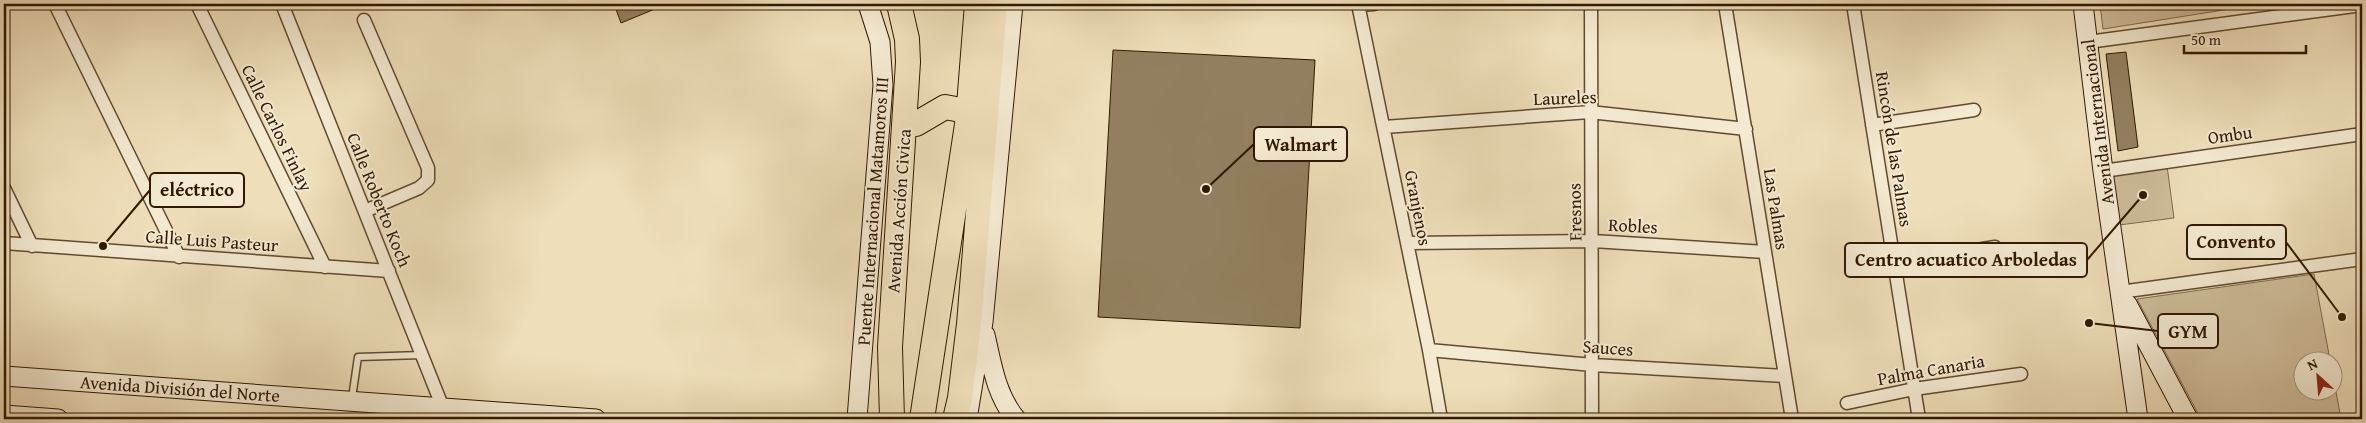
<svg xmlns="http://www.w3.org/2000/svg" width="2366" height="423" font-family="'Gentium Book Plus',serif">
  <rect width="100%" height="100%" fill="#eedeb9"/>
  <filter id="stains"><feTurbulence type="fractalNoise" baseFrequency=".004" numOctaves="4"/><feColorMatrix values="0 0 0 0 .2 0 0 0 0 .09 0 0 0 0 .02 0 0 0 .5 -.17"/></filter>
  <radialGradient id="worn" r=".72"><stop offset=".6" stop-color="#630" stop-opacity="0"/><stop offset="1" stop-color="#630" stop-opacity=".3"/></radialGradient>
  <path fill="#cebc9a" stroke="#7f6a4d" d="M2100,4H2262L2103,29Z
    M2167,166L2174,218L2119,225L2112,173Z
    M2314,274L2330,360H2304V390H2334V381L2341,419H2201L2137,299Z"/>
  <path fill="#937f60" stroke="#301800" d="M614,4H667L621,23Z
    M1113,50L1315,60L1300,328L1098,317Z
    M2126,52L2138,147L2118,151L2106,54Z"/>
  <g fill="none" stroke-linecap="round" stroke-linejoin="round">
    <g stroke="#604a2e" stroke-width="9">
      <path id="lane" d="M352,398L358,357L422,355"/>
    </g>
    <g stroke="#604a2e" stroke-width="15">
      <path id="street" d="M55,4L179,257
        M197,4L325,267
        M282,4L443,408
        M1358,4L1429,350L1441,419
        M1591,4L1592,419
        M1725,4L1792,419
        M1853,4L1919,419
        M1358,5L1374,4
        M364,20L428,168V180L419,188L365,211
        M2088,42L2362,5
        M1872,125L1974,110
        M1384,127L1590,112L1746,129
        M2103,171L2362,134
        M4,188L32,246
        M4,243L389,271
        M1408,243L1593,241L1765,252
        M1896,263L1995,247
        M2120,292L2362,259
        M1429,350L1593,365L1785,376
        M1847,403L1914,389L2021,374"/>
    </g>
    <g stroke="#301800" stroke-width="21">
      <path id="secondary" d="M2083,4L2103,171L2138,419
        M2127,304L2188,419
        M985,335C992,365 996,395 1016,419
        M4,376L596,419
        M4,415L58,419
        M857,419L883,85L880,42L868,4
        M967,419L983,322L1013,4"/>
    </g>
    <g stroke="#301800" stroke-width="26">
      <path id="highway" d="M916,124L945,107L961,110L968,118
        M892,419L890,347L908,62L907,39L899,4
        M922,419L968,118L977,4
        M955,419L960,398L969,324L995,4"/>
    </g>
    <use href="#lane" stroke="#f4ead2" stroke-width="6"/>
    <use href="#street" stroke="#f4ead2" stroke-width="12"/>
    <use href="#secondary" stroke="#f4ead2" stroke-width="19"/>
    <use href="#highway" stroke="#eedeb9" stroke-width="24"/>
  </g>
  <g text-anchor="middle" stroke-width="4" stroke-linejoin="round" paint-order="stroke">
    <g font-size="18" fill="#301800" stroke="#f4ead2">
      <text transform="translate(1565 98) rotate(-2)" y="6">Laureles</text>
      <text transform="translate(2098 122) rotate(-97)" y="6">Avenida Internacional</text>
      <text transform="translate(277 128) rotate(64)" y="6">Calle Carlos Finlay</text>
      <text transform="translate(2230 135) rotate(-8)" y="6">Ombu</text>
      <text transform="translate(1894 149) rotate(81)" y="6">Rincón de las Palmas</text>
      <text transform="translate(379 200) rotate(68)" y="6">Calle Roberto Koch</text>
      <text transform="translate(1418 208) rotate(79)" y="6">Granjenos</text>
      <text transform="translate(1776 209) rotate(81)" y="6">Las Palmas</text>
      <text transform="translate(873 211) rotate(-86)" y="6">Puente Internacional Matamoros III</text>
      <text transform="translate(899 211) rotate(-86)" y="6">Avenida Acción Civica</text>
      <text transform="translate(1575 212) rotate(-91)" y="6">Fresnos</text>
      <text transform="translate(1633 226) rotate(3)" y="6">Robles</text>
      <text transform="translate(212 241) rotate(4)" y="6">Calle Luis Pasteur</text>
      <text transform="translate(1608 348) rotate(4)" y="6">Sauces</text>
      <text transform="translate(1931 370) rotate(-10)" y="6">Palma Canaria</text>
      <text transform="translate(180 389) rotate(4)" y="6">Avenida División del Norte</text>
    </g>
  </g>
  <path fill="none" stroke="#301800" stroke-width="2" d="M1206 189L1254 144M103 246L150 190M2342 317L2286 242M2143 195L2087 260M2089 323L2158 331"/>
  <g fill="#301800" stroke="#f4ead2" stroke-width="2">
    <circle cx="1206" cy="189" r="5"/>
    <circle cx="103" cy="246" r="5"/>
    <circle cx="2342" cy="317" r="5"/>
    <circle cx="2143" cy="195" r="5"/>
    <circle cx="2089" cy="323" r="5"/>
  </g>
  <g fill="#f4ead2" stroke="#301800" stroke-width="2">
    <rect x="1254" y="127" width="93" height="34" rx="5"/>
    <rect x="150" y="173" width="94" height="34" rx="5"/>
    <rect x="2187" y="225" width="99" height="34" rx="5"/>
    <rect x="1845" y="243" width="242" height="34" rx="5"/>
    <rect x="2158" y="314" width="60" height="34" rx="5"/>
  </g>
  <g font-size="19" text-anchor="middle" font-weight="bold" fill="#301800">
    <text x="1301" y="151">Walmart</text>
    <text x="197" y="196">eléctrico</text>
    <text x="2236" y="248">Convento</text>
    <text x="1966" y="266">Centro acuatico Arboledas</text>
    <text x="2188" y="338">GYM</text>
  </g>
  <rect width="2366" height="423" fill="none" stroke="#eedeb9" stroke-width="20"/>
  <rect x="5" y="5" width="2356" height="413" fill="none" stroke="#301800" stroke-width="2.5"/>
  <rect x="10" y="10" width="2346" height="403" fill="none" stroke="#301800"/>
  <g transform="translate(2318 376) rotate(334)"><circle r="24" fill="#f4ead2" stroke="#a6967e"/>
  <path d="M0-4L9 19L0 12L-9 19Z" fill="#8f2418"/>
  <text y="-8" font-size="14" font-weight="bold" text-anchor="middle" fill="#301800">N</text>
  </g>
  <path d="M2184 45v8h122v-8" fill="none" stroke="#301800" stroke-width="2.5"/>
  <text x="2191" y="45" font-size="15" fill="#301800" stroke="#f4ead2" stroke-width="4" paint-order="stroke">50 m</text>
  <rect width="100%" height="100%" filter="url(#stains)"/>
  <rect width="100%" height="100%" fill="url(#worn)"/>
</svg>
